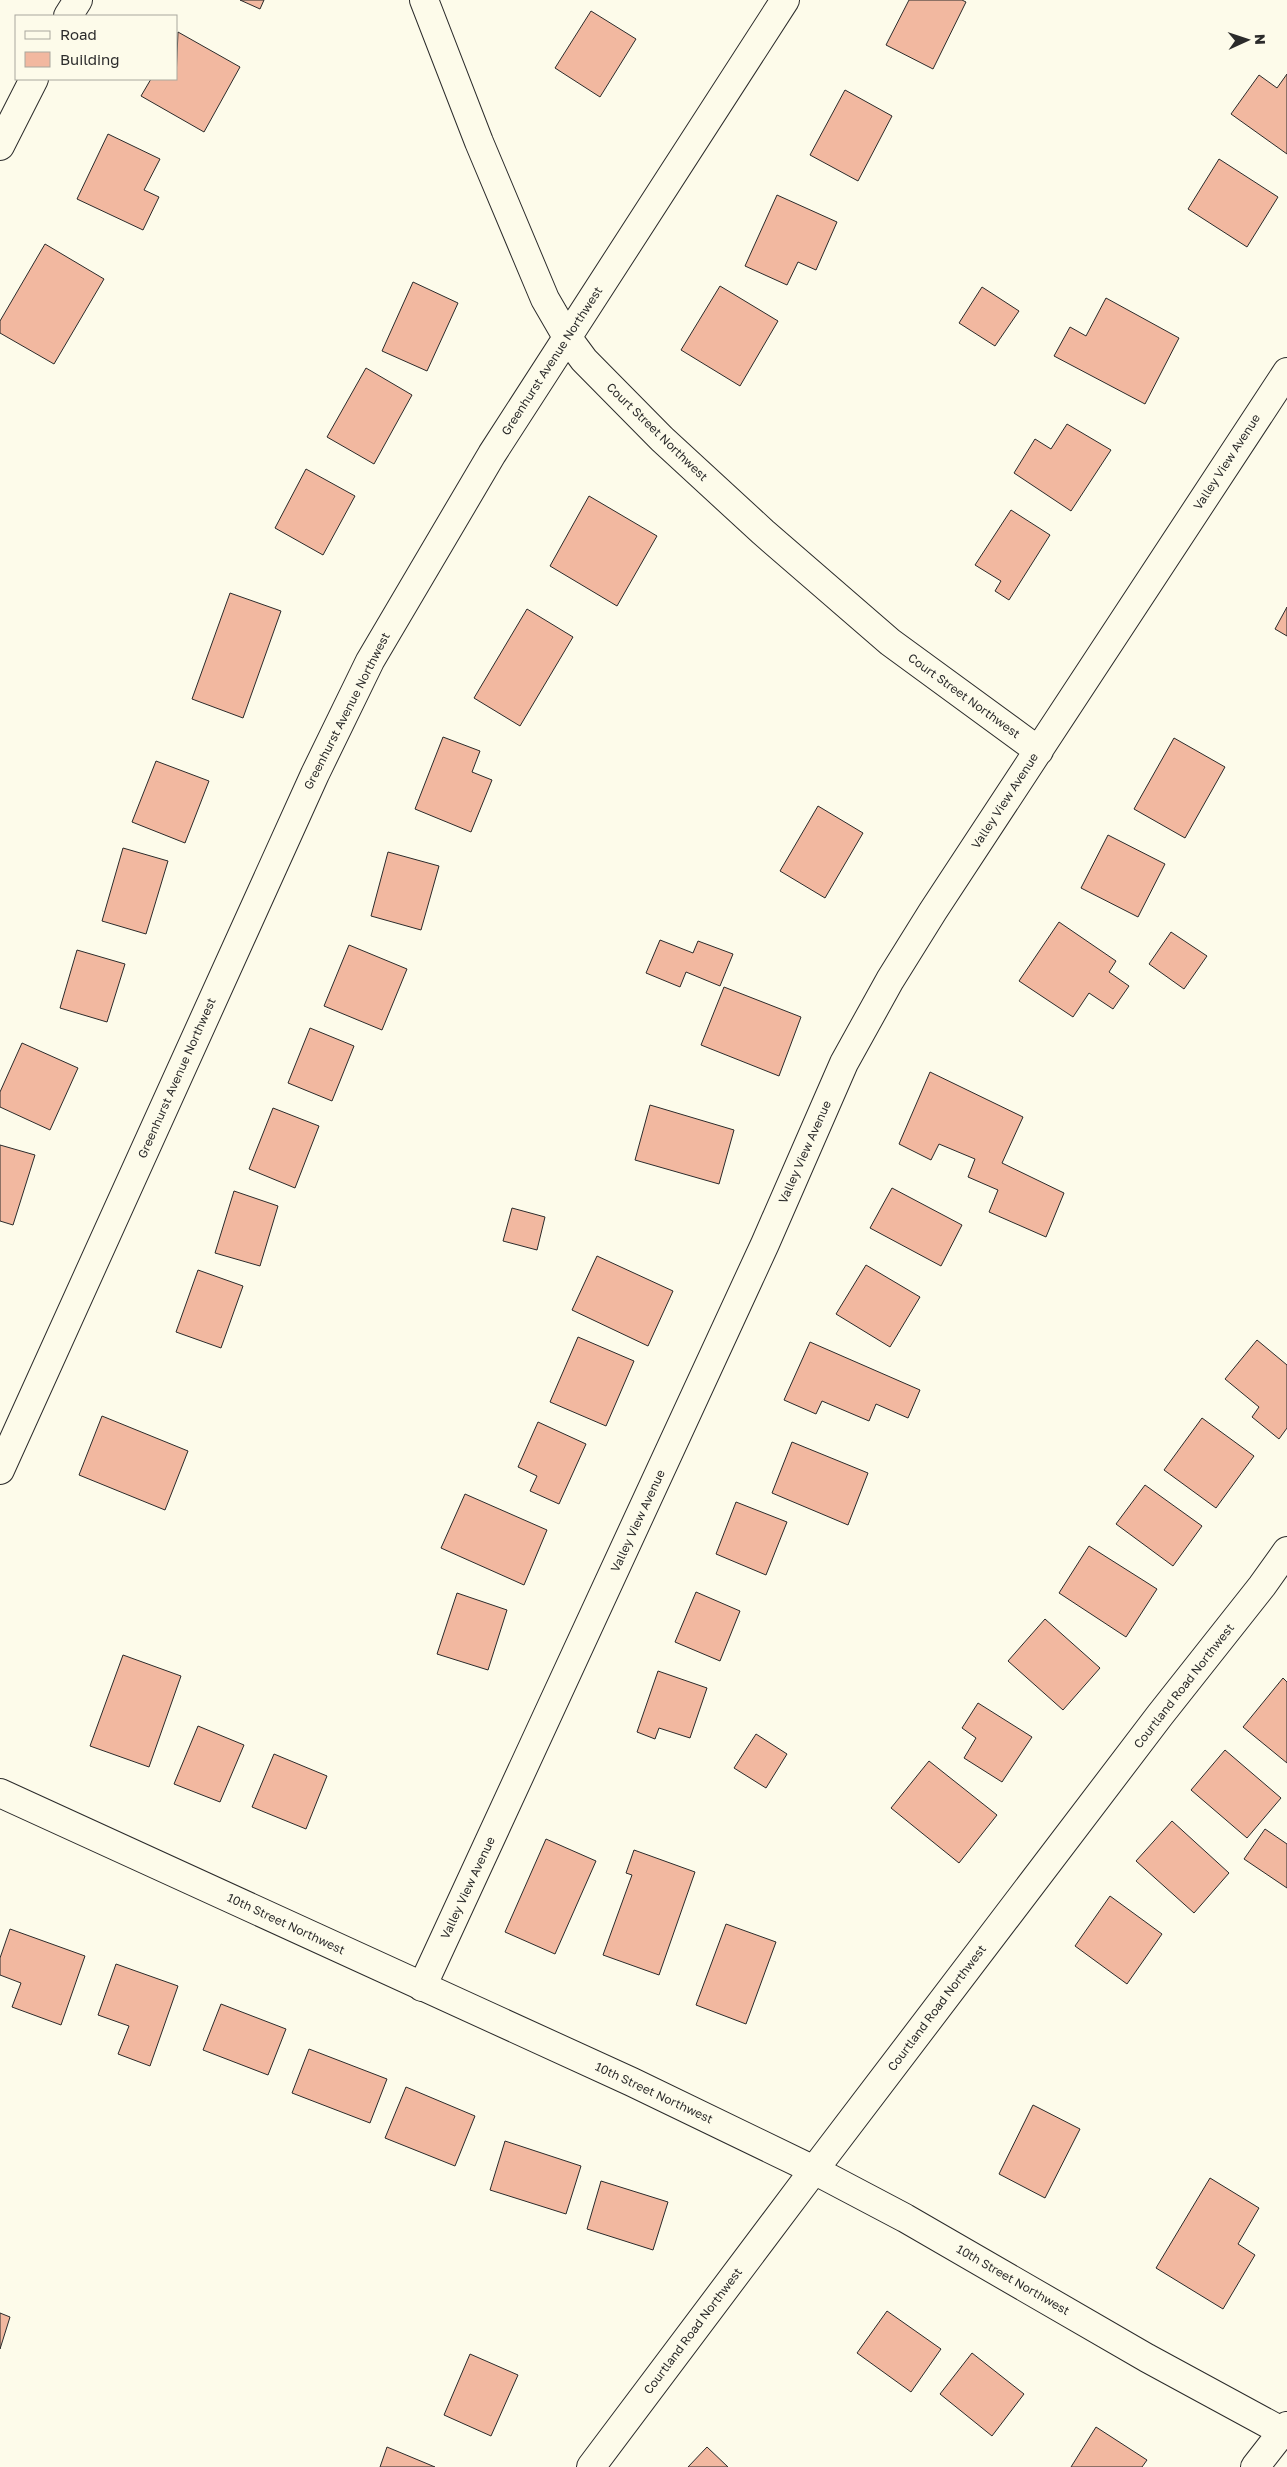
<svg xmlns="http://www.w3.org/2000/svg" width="1287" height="2467" font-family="'Golos Text',sans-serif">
  <rect width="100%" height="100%" fill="#fdfbea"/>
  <path fill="#f2b8a0" stroke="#2b2b2b" d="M240,0H264L260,9Z
    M909,0H962L966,2L933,69L886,45Z
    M591,11L636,39L600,97L555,68Z
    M178,32L240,67L204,132L141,96L151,79H176Z
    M1287,74V154L1231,114L1259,75L1277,88Z
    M845,90L892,116L858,181L810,155Z
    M108,134L160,159L144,190L159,197L143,230L77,199Z
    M1219,159L1278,197L1247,247L1188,209Z
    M777,195L837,222L816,270L798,262L787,285L745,266Z
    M45,244L104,279L54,364L0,333V321Z
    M413,282L458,303L427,371L382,351Z
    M720,286L778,321L740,386L681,350Z
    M982,287L1019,311L995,346L959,323Z
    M1106,298L1179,338L1145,404L1054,356L1070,327L1086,336Z
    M366,368L412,395L374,464L327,437Z
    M1067,424L1111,450L1071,511L1014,473L1035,439L1051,449Z
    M306,469L355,496L323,555L275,528Z
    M589,496L657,536L617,606L550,566Z
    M1011,510L1050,535L1009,600L995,591L1001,581L975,565Z
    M230,593L281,611L243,718L192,699Z
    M1287,607V636L1275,629Z
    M527,609L573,637L520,726L474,698Z
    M443,737L480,751L472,772L492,780L471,832L415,809Z
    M1174,738L1225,767L1185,838L1134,809Z
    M156,761L209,781L185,843L132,822Z
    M818,806L863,833L825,898L780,871Z
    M1108,835L1165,864L1138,917L1081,888Z
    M123,848L168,861L146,934L102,921Z
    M388,852L439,866L421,930L371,916Z
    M1059,922L1116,961L1109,972L1129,986L1113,1009L1089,993L1073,1017L1019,981Z
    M1171,932L1207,956L1184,989L1149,964Z
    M660,940L693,953L698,941L733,954L720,986L686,972L680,987L646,973Z
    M349,945L407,969L382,1030L324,1006Z
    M77,950L125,964L107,1022L60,1008Z
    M724,987L801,1017L779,1076L701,1045Z
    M310,1028L354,1046L332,1101L288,1083Z
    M22,1043L78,1068L50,1130L0,1107V1092Z
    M930,1072L1023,1117L1002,1163L1064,1193L1046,1237L989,1212L998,1190L968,1177L975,1159L939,1144L931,1160L899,1144Z
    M650,1105L734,1130L719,1184L635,1160Z
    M273,1108L319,1126L295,1188L249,1169Z
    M0,1145L35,1155L13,1225L0,1221Z
    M892,1188L962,1225L941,1266L870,1228Z
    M234,1191L278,1206L260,1266L215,1253Z
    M512,1208L545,1217L537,1250L503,1241Z
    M597,1256L673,1291L648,1346L572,1310Z
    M866,1265L920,1297L890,1347L836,1314Z
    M198,1270L243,1286L221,1348L176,1332Z
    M578,1337L634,1361L606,1426L550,1402Z
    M1257,1340L1287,1365V1428L1279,1439L1252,1417L1259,1407L1225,1379Z
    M810,1342L920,1390L908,1418L876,1404L869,1421L822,1401L816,1414L784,1400Z
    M102,1416L188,1451L165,1510L79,1475Z
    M1202,1418L1254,1456L1216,1508L1164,1470Z
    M538,1422L586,1444L559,1504L530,1491L537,1476L518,1467Z
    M792,1442L868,1473L848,1525L772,1493Z
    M1145,1485L1202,1526L1173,1566L1116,1524Z
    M465,1494L547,1530L524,1585L441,1548Z
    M736,1502L787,1522L766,1575L716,1554Z
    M1089,1546L1157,1589L1126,1637L1059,1593Z
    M696,1592L740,1611L720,1661L675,1642Z
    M457,1593L507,1610L488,1670L437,1654Z
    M1045,1619L1100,1668L1063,1710L1008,1661Z
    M123,1655L181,1676L149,1767L90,1746Z
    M658,1671L707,1688L690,1738L659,1728L655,1739L637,1732Z
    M1283,1678L1287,1682V1763L1243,1727Z
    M978,1703L1032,1737L1002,1782L964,1758L976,1738L962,1728Z
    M198,1726L244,1745L220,1802L174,1784Z
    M756,1734L787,1754L766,1788L734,1768Z
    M1225,1750L1281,1798L1247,1838L1191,1790Z
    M274,1754L327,1776L306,1829L252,1807Z
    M929,1761L997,1815L959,1863L891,1808Z
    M1172,1821L1229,1873L1194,1913L1136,1861Z
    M1265,1829L1287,1844V1888L1244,1859Z
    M546,1839L596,1861L555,1954L505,1932Z
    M634,1850L695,1872L659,1975L603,1955L632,1875L626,1873Z
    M1110,1896L1162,1934L1127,1984L1075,1946Z
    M726,1924L776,1942L746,2024L696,2005Z
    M10,1929L85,1956L61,2025L12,2007L21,1983L0,1975V1958Z
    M116,1964L178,1986L150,2066L118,2054L129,2026L98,2015Z
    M221,2004L286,2029L268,2075L203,2050Z
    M309,2049L387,2079L370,2123L292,2093Z
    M406,2087L475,2116L455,2166L385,2138Z
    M1033,2105L1080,2129L1045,2198L999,2174Z
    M505,2141L581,2166L566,2214L490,2190Z
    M1210,2178L1259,2208L1238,2244L1255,2255L1223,2309L1156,2268Z
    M601,2181L668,2202L653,2250L587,2229Z
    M887,2311L941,2349L911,2392L857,2353Z
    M0,2313L10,2317L0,2349Z
    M972,2353L1024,2394L992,2436L940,2394Z
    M470,2354L518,2375L491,2436L444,2415Z
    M1096,2427L1147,2460L1142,2467H1071Z
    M387,2447L435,2467H380Z
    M707,2447L728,2467H688Z"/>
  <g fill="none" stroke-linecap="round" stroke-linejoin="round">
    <g stroke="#2b2b2b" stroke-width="30">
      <path id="minor" d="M424,0L479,142L545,299L567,337L584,360L662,439L763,532L890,642L1039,751
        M68,16L78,0
        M0,146L34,79
        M0,1470L315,774L370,661L492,454L785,0
        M422,1987L765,1244L844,1063L890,980L933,911L1287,372
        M591,2467L814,2170L1160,1715L1262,1586L1287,1551
        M1255,2467L1287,2426"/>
    </g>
    <g stroke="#2b2b2b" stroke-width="30">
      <path id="major" d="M0,1793L632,2082L814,2170L905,2218L1147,2358L1287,2434"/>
    </g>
    <use href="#minor" stroke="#fdfbea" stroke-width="28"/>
    <use href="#major" stroke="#fdfbea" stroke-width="28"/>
  </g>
  <g text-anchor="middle" stroke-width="4" stroke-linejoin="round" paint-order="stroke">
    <g font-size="12" fill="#2b2b2b" stroke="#fdfbea">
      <text transform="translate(552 361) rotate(-57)" y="4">Greenhurst Avenue Northwest</text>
      <text transform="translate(657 432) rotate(44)" y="4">Court Street Northwest</text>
      <text transform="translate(1227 462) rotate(-57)" y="4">Valley View Avenue</text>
      <text transform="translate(964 696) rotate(36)" y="4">Court Street Northwest</text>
      <text transform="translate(347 711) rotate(-63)" y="4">Greenhurst Avenue Northwest</text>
      <text transform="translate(1005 801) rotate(-57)" y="4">Valley View Avenue</text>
      <text transform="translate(177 1078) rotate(-66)" y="4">Greenhurst Avenue Northwest</text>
      <text transform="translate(805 1152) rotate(-66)" y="4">Valley View Avenue</text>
      <text transform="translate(638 1521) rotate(-65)" y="4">Valley View Avenue</text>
      <text transform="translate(1184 1686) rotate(-52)" y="4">Courtland Road Northwest</text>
      <text transform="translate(468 1888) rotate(-65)" y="4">Valley View Avenue</text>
      <text transform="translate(286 1924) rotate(25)" y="4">10th Street Northwest</text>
      <text transform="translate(937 2008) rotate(-53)" y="4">Courtland Road Northwest</text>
      <text transform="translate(654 2093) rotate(25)" y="4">10th Street Northwest</text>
      <text transform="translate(1013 2280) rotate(30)" y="4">10th Street Northwest</text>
      <text transform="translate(693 2331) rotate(-53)" y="4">Courtland Road Northwest</text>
    </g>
  </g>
  <rect x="15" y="15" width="162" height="65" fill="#fdfbea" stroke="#a9a89e"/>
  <rect x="25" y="31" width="25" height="8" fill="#fdfbea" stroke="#a9a89e"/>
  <text x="60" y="40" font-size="15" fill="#2b2b2b">Road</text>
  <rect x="25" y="52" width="25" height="15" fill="#f2b8a0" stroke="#a9a89e"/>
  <text x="60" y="65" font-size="15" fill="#2b2b2b">Building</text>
  <g transform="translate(1247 40) rotate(87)" stroke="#fdfbea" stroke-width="4" paint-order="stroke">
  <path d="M0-4L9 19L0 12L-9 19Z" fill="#2b2b2b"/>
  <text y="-8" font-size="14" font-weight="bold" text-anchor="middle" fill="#2b2b2b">N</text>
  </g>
</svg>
